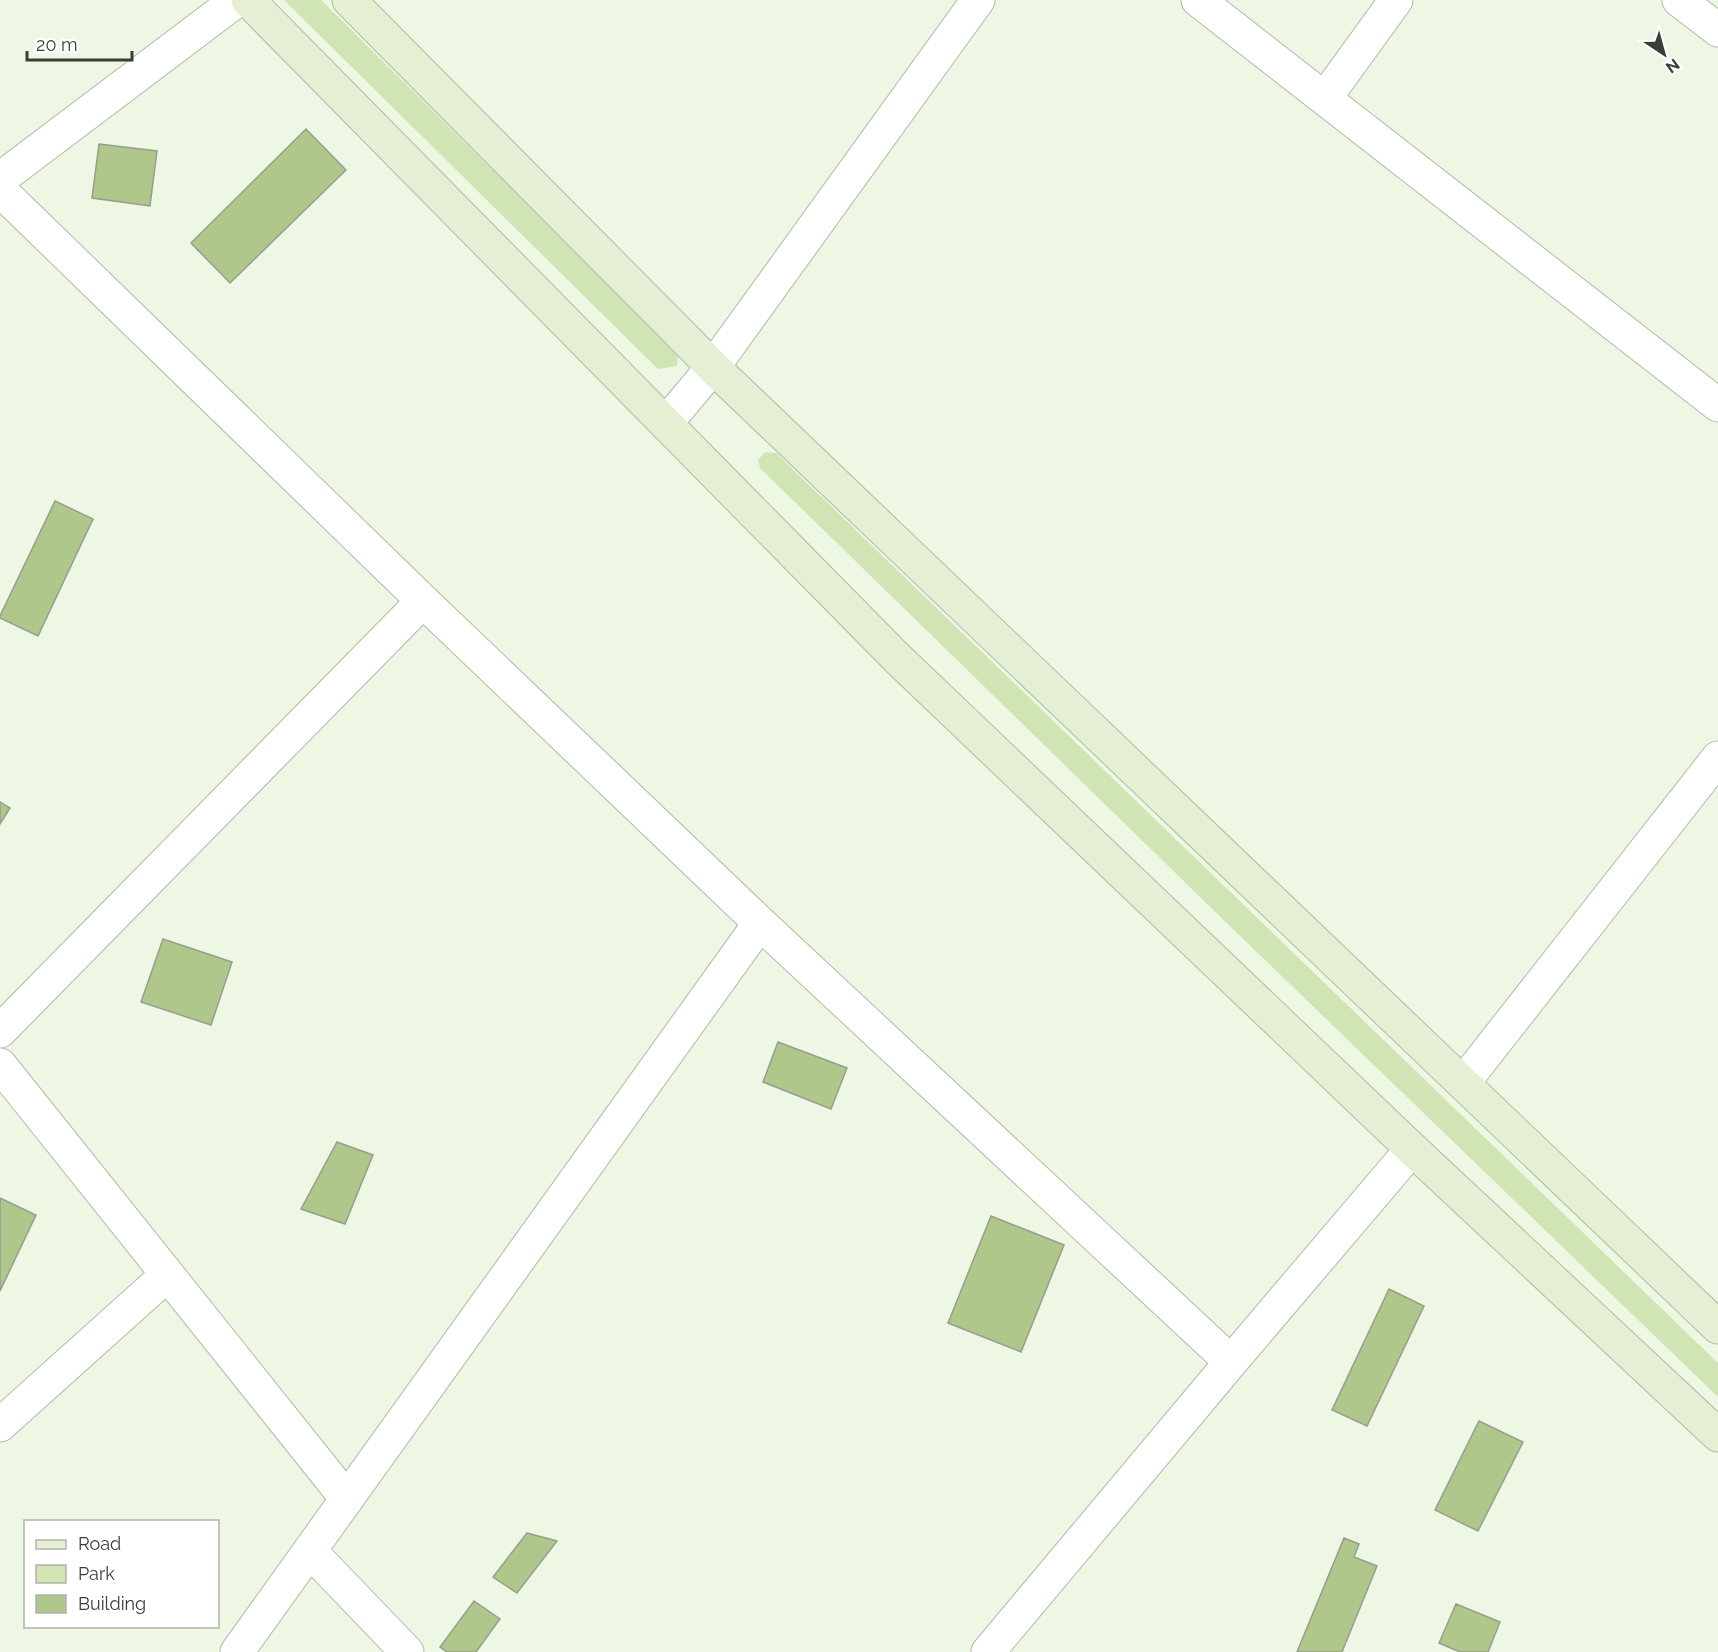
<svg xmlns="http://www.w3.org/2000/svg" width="1718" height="1652" font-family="Raleway,sans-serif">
  <rect width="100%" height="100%" fill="#eef6e4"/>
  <path fill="#d1e5b4" d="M284,0H321L678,353L677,366L658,369Z
    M765,452L776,453L1718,1363V1397L1237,933L760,468L758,460Z"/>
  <path fill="#afc78b" stroke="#979e8d" stroke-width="1.5" d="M306,129L346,170L230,283L191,243Z
    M99,144L157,151L150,206L92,198Z
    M55,501L93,519L38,636L0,618V616Z
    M0,802L10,808L0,824Z
    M163,939L232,962L211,1025L141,1002Z
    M778,1042L847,1068L831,1109L763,1082Z
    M337,1142L373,1155L345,1224L301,1209Z
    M0,1198L36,1215L0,1291Z
    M991,1216L1064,1245L1021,1352L948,1323Z
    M1389,1289L1424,1306L1367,1426L1332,1410Z
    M1479,1421L1523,1442L1478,1531L1435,1510Z
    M527,1533L557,1541L517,1593L493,1577Z
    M1344,1538L1359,1544L1354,1557L1377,1566L1342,1652H1297Z
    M474,1601L500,1619L476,1652H447L440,1647Z
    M1456,1604L1500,1622L1488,1652H1460L1439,1643Z"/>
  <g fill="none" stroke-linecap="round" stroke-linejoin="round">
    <g stroke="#b2b9a8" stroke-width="35">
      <path id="street" d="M1198,0L1718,405
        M1679,0L1718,30
        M1325,98L1396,0
        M0,179L237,0
        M0,190L423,601L760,923L1231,1362
        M666,423L713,367L978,0
        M0,1031L423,601
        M0,1065L347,1499
        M1463,1083L1718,758
        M0,1425L167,1275
        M310,1551L407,1652
        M237,1652L760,923
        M988,1652L1231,1362L1412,1149"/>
    </g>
    <g stroke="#b2b9a8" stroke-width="35">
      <path id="secondary" d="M248,0L898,659L1412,1149L1718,1435
        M349,0L713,367L1718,1327"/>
    </g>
    <use href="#street" stroke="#fff" stroke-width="33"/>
    <use href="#secondary" stroke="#e5efd4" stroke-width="33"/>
  </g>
  <rect x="24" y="1520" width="195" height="108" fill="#ffffff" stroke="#b1b2af" stroke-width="1.5"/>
  <rect x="36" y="1540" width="30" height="9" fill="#e5efd4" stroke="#b1b2af" stroke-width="1.5"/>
  <text x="78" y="1550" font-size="18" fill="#3b3e37">Road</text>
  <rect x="36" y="1565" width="30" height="18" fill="#d1e5b4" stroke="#b1b2af" stroke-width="1.5"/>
  <text x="78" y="1580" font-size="18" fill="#3b3e37">Park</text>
  <rect x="36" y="1595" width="30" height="18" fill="#afc78b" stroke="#b1b2af" stroke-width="1.5"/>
  <text x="78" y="1610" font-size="18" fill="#3b3e37">Building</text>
  <g transform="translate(1664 54) rotate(144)" stroke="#ffffff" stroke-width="4.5" paint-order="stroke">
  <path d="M0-4.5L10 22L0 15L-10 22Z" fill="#3b3e37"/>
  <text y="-9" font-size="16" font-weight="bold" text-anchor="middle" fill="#3b3e37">N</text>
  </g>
  <path d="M27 51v9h105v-9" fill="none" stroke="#3b3e37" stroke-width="3"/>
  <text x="36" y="51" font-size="18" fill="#3b3e37" stroke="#ffffff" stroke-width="4.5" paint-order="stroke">20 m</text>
</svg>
